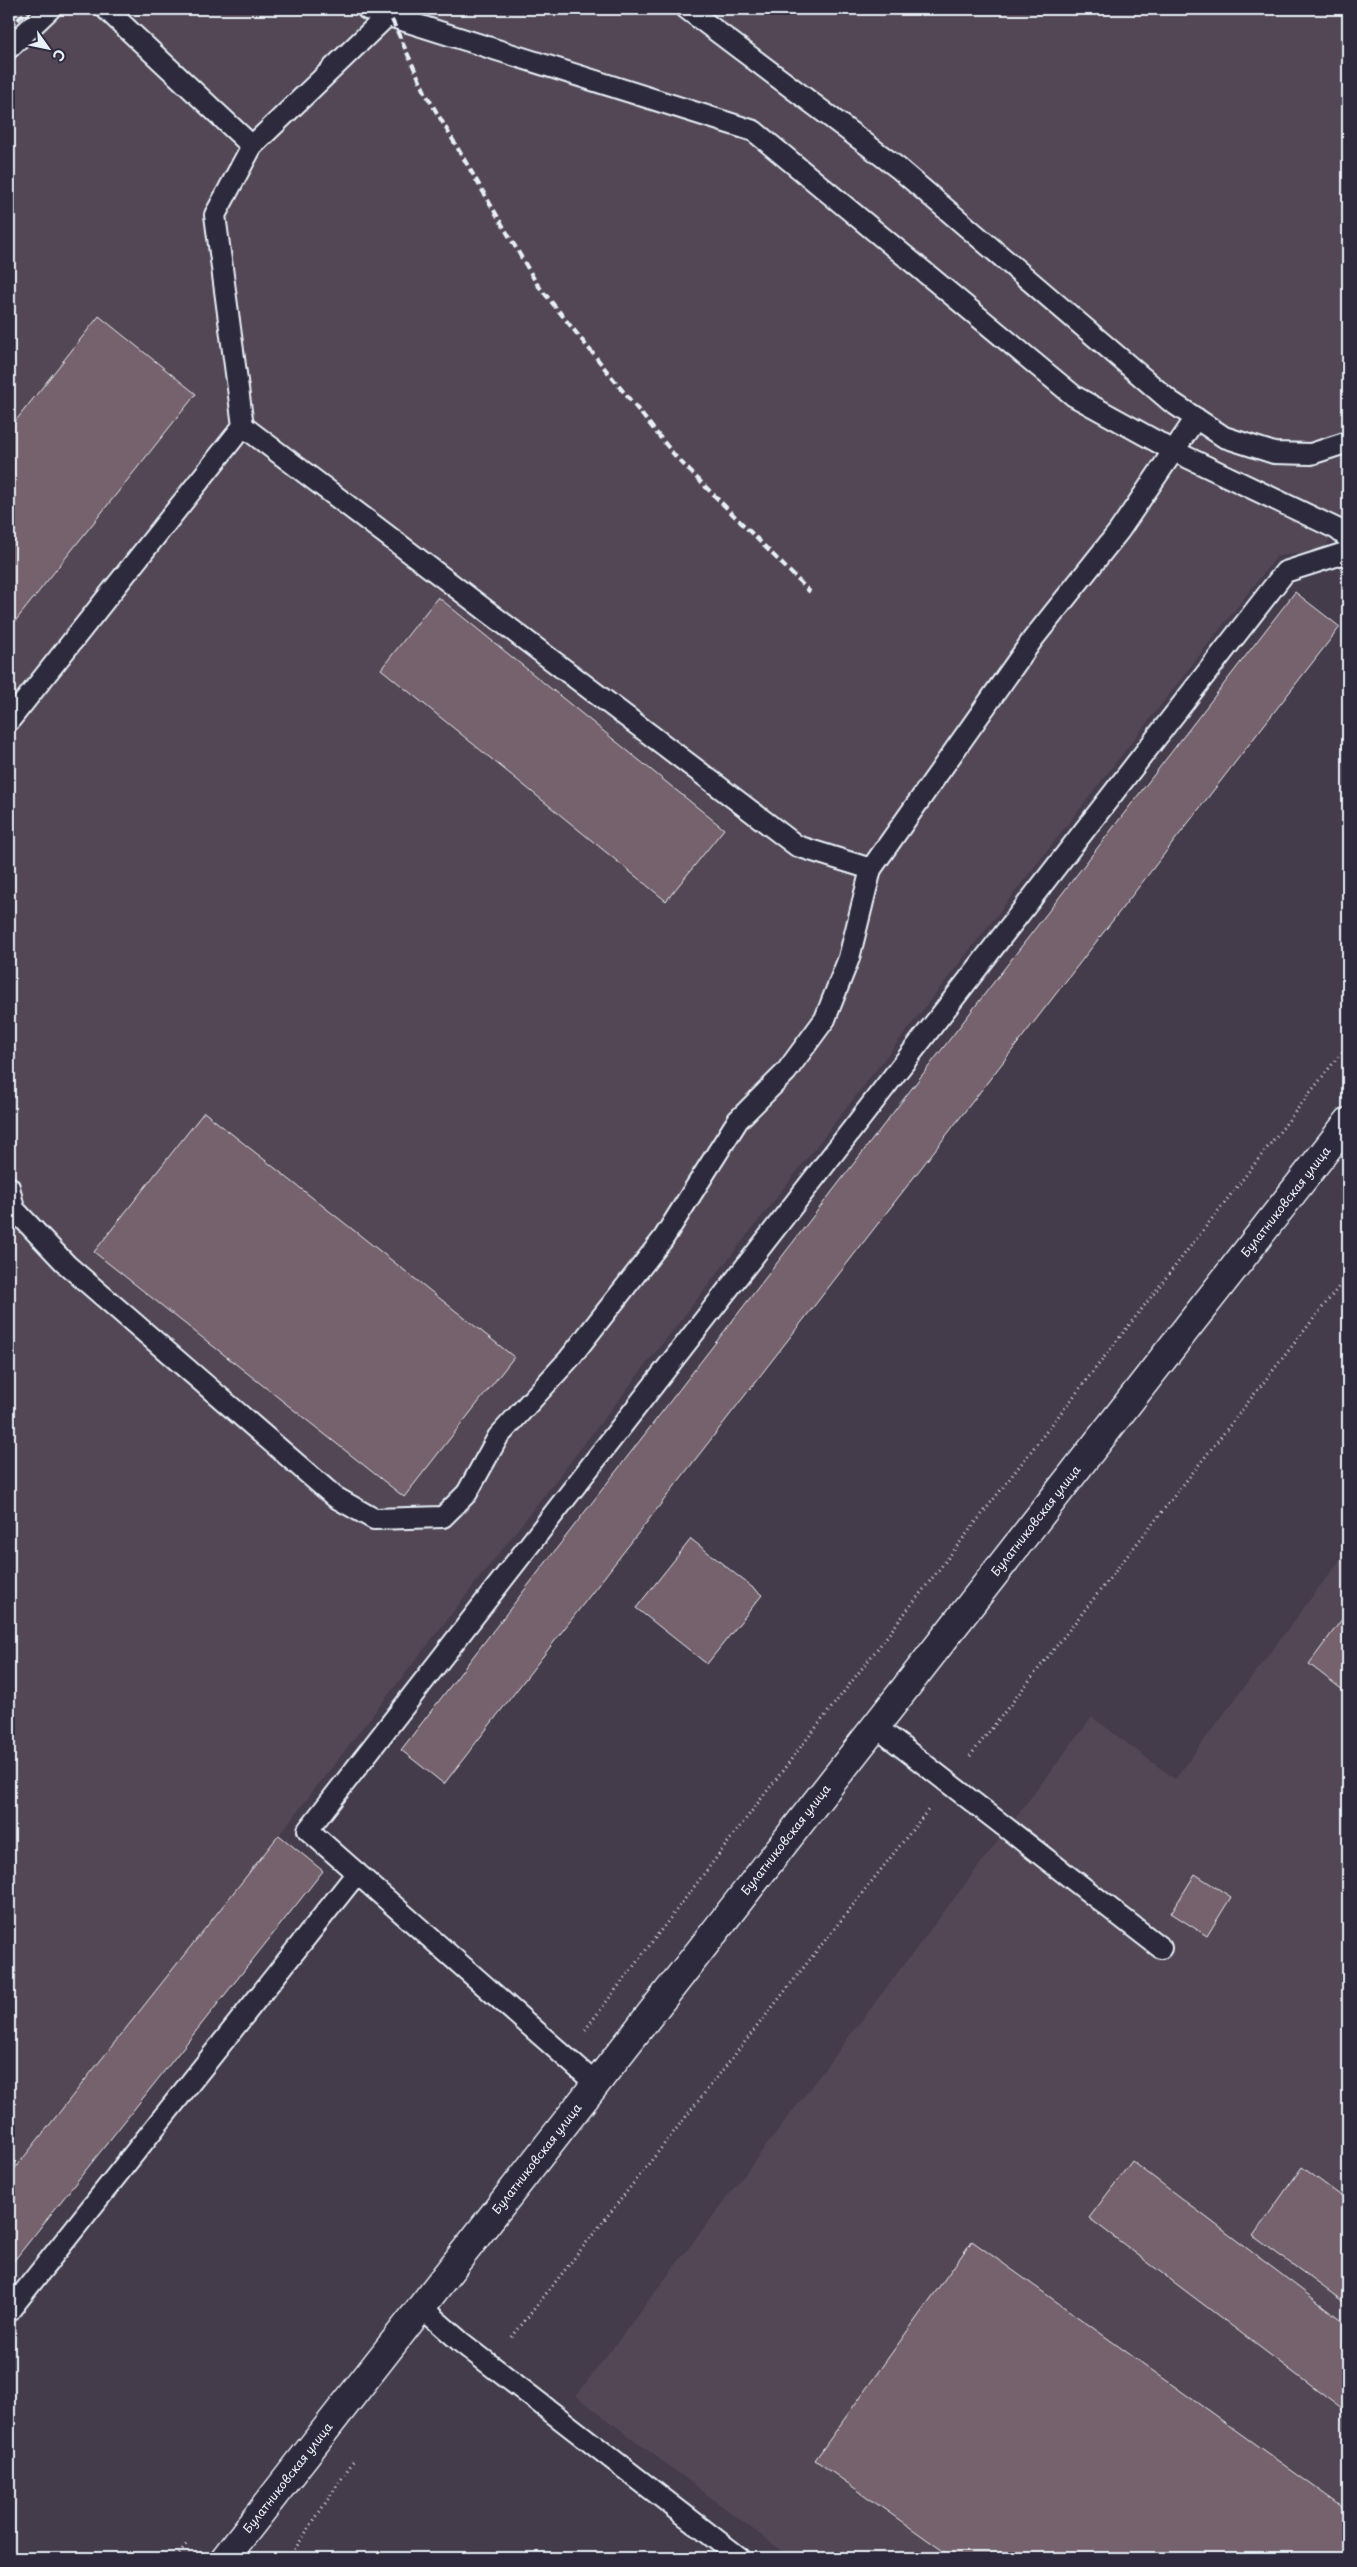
<svg xmlns="http://www.w3.org/2000/svg" width="1357" height="2567" font-family="'Playpen Sans',sans-serif">
  <rect width="100%" height="100%" fill="#443b4b"/>
  <filter id="ink" filterUnits="userSpaceOnUse"><feTurbulence type="fractalNoise" baseFrequency=".02" numOctaves="2"/><feDisplacementMap in="SourceGraphic" scale="10" xChannelSelector="R" yChannelSelector="G"/><feConvolveMatrix kernelMatrix="1 2 1 2 8 2 1 2 1" color-interpolation-filters="sRGB"/></filter>
  <g filter="url(#ink)">
    <path fill="#534755" d="M9,9H1348V512L1322,551L1277,556L279,1835L9,2175Z
      M1348,1549V2558H791L576,2396L1092,1717L1175,1779Z"/>
    <path fill="#76626c" stroke="#e8f1f8" d="M99,316L196,394L9,629V429Z
      M1295,592L1340,627L444,1784L401,1750Z
      M438,597L724,829L666,901L381,669Z
      M204,1112L514,1357L404,1497L94,1252Z
      M691,1539L762,1595L707,1664L636,1608Z
      M1348,1611V1694L1309,1664Z
      M279,1835L323,1871L9,2267V2176Z
      M1195,1874L1231,1897L1207,1936L1171,1913Z
      M1132,2161L1348,2325V2402L1343,2410L1089,2218Z
      M1302,2167L1348,2201V2305L1253,2236Z
      M972,2241L1348,2511V2558H953L815,2460Z"/>
    <g fill="none" stroke-linecap="round" stroke-linejoin="round">
      <g stroke="#e8f1f8" stroke-width="24">
        <path id="service" d="M106,9L252,146L388,15L398,10
          M367,9L754,131L1074,396L1174,451L1337,529L1348,538
          M687,9L898,168L1170,401L1224,437L1274,453L1311,454L1348,442
          M9,48L50,9
          M243,426L797,846L871,869
          M9,721L243,426L215,215L252,146
          M9,1187L14,1209L67,1265L335,1497L374,1519L443,1517L467,1493L498,1437L569,1359L663,1239L738,1120L786,1072L825,1019L849,958L871,869L1033,639L1119,531L1196,418
          M875,1726L1161,1948
          M596,2084L308,1830L1285,572L1348,552
          M421,2307L462,2343L740,2558
          M9,2311L357,1873"/>
      </g>
      <g stroke="#e8f1f8" stroke-width="31">
        <path id="minor" d="M225,2558L1348,1122"/>
      </g>
      <path stroke="#e8f1f8" stroke-width="3" stroke-dasharray="1 4" stroke-linecap="butt" d="M970,1756L1348,1275
        M585,2030L793,1757L1348,1044
        M512,2337L928,1810
        M176,2558L188,2543
        M289,2558L354,2460"/>
      <use href="#service" stroke="#2f2a3d" stroke-width="20"/>
      <use href="#minor" stroke="#2f2a3d" stroke-width="28"/>
      <path stroke="#e8f1f8" stroke-width="4" stroke-dasharray="8 4" stroke-linecap="butt" d="M387,9L426,94L537,284L676,457L810,592
        M9,28L29,9"/>
    </g>
  </g>
  <g text-anchor="middle" stroke-width="4" stroke-linejoin="round" paint-order="stroke">
    <g font-size="12" fill="#e8f1f8" stroke="#2f2a3d">
      <text transform="translate(1286 1202) rotate(-52)" y="4">Булатниковская улица</text>
      <text transform="translate(1036 1521) rotate(-52)" y="4">Булатниковская улица</text>
      <text transform="translate(786 1840) rotate(-52)" y="4">Булатниковская улица</text>
      <text transform="translate(537 2159) rotate(-52)" y="4">Булатниковская улица</text>
      <text transform="translate(288 2478) rotate(-52)" y="4">Булатниковская улица</text>
    </g>
  </g>
  <rect width="1357" height="2567" fill="none" stroke="#2f2a3d" stroke-width="30"/>
  <rect x="15" y="15" width="1327" height="2537" fill="none" stroke="#e8f1f8" stroke-width="2" filter="url(#ink)"/>
  <g transform="translate(48 48) rotate(123)" stroke="#2f2a3d" stroke-width="4" paint-order="stroke">
  <path d="M0-4L9 19L0 12L-9 19Z" fill="#e8f1f8"/>
  <text y="-8" font-size="14" font-weight="bold" text-anchor="middle" fill="#e8f1f8">С</text>
  </g>
</svg>
